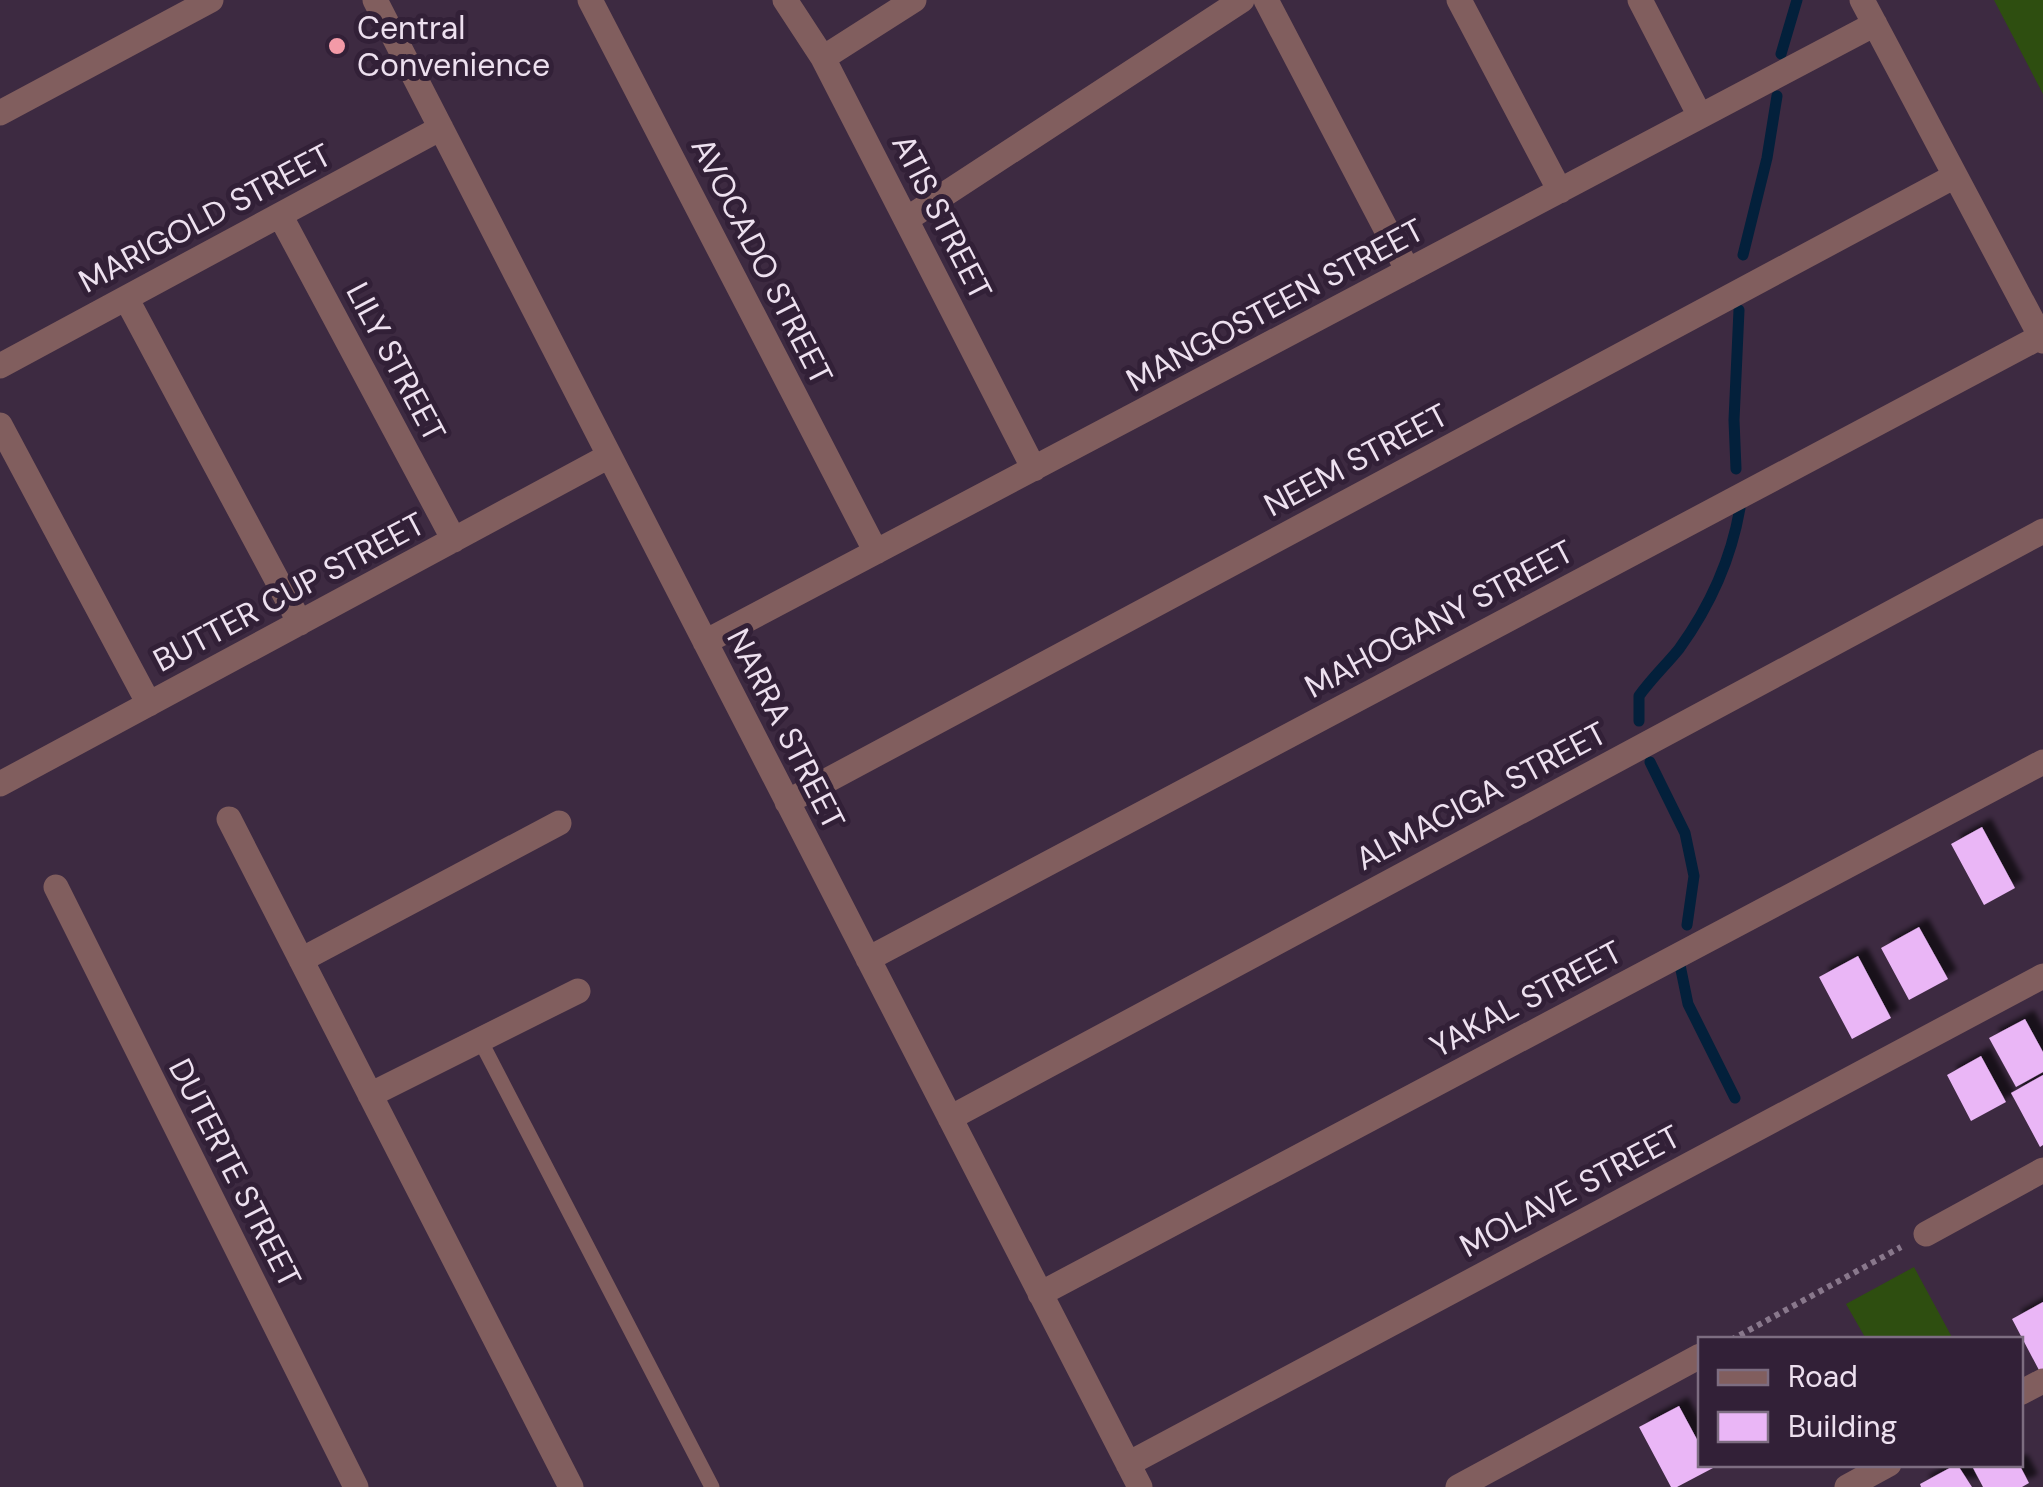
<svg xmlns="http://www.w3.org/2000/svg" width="2043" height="1487" font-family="'DM Sans',sans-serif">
  <defs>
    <filter id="shadow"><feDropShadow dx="9" dy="-9" stdDeviation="2.5" flood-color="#0009"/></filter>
  </defs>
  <rect width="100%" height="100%" fill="#3d2a41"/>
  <path fill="#2e4e10" d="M1994,0H2043V94Z
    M1914,1267L1953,1339H1866L1846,1304Z"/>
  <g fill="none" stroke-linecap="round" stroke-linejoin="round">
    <path stroke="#03203b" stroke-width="11" d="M1781,54L1797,0
      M1743,255L1767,158L1777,96
      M1736,469L1734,420L1739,310
      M1639,721V696C1651,679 1666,665 1679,649C1710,606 1731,560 1740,508
      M1650,762L1685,833L1694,876L1687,925
      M1680,965L1688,1004L1735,1098"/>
  </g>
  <path fill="#eab6f6" filter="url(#shadow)" d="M1982,827L2015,888L1984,905L1951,844Z
    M1919,927L1948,979L1909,1000L1881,948Z
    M1858,956L1891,1018L1852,1039L1819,977Z
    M2025,1019L2043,1052V1072L2016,1087L1989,1038Z
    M1981,1056L2006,1102L1971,1121L1947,1075Z
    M2043,1075V1145L2040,1147L2011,1093Z
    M2043,1302V1371L2040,1372L2012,1319Z
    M1679,1406L1700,1445V1464H1711L1713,1468L1677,1487H1671L1639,1427Z
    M1957,1464L1972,1487H1921L1920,1484Z
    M1971,1464H2019L2029,1483L2022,1487H1983Z"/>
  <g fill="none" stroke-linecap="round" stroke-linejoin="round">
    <path stroke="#89788c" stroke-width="6" stroke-dasharray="5 5" stroke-linecap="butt" d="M1731,1340L1901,1247"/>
    <path stroke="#815e5e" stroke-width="15" d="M480,1040L712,1487"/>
    <path stroke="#815e5e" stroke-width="25" d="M375,0L1140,1487
      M590,0L876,552
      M785,0L823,58L1034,469
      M1266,0L1408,271
      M1459,0L1560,191
      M1640,0L1700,116
      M1862,0L2043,341
      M823,58L914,0
      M0,113L211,0
      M280,215L454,540
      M907,219L1242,0
      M126,298L300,623
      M0,366L441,128
      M0,425L149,704
      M705,642L1875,24
      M0,784L609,456
      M787,802L1955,176
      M229,819L571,1487
      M56,887L356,1487
      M868,959L2040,337
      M301,960L559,823
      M370,1095L578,991
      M950,1118L2043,531
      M1926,1234L2043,1170
      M1040,1294L2043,762
      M2020,1393L2043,1381
      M1128,1464L2043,976
      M1458,1487L1700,1356
      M1847,1487L1889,1464"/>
  </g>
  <circle fill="#f39aa7" stroke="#322037" stroke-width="4" cx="337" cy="46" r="10"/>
  <g text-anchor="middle" stroke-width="10" stroke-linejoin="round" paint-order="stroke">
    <g font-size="32" fill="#ede0ef" stroke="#322037" text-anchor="start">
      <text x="357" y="39">Central<tspan x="357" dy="37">Convenience</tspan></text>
    </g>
    <g font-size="32" fill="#ede0ef" stroke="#322037">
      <text transform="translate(942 217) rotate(63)" y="11">ATIS STREET</text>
      <text transform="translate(205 218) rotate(-28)" y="11">MARIGOLD STREET</text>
      <text transform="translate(762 261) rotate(63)" y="11">AVOCADO STREET</text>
      <text transform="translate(1275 305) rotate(-28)" y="11">MANGOSTEEN STREET</text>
      <text transform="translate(396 362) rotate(62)" y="11">LILY STREET</text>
      <text transform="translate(1356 460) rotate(-28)" y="11">NEEM STREET</text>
      <text transform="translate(289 592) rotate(-28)" y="11">BUTTER CUP STREET</text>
      <text transform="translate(1439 619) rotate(-28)" y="11">MAHOGANY STREET</text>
      <text transform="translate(786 729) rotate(63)" y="11">NARRA STREET</text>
      <text transform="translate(1481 796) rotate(-28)" y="11">ALMACIGA STREET</text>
      <text transform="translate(1526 999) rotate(-28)" y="11">YAKAL STREET</text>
      <text transform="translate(235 1173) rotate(63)" y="11">DUTERTE STREET</text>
      <text transform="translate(1570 1191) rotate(-28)" y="11">MOLAVE STREET</text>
    </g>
  </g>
  <rect x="1698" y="1337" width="325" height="130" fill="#322037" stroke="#7d6d81" stroke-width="2.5"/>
  <rect x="1718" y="1370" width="50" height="15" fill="#815e5e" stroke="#7d6d81" stroke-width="2.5"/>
  <text x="1788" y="1387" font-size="30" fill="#ede0ef">Road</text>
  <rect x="1718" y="1412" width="50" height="30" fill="#eab6f6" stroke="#7d6d81" stroke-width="2.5"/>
  <text x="1788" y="1437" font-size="30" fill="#ede0ef">Building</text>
</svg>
